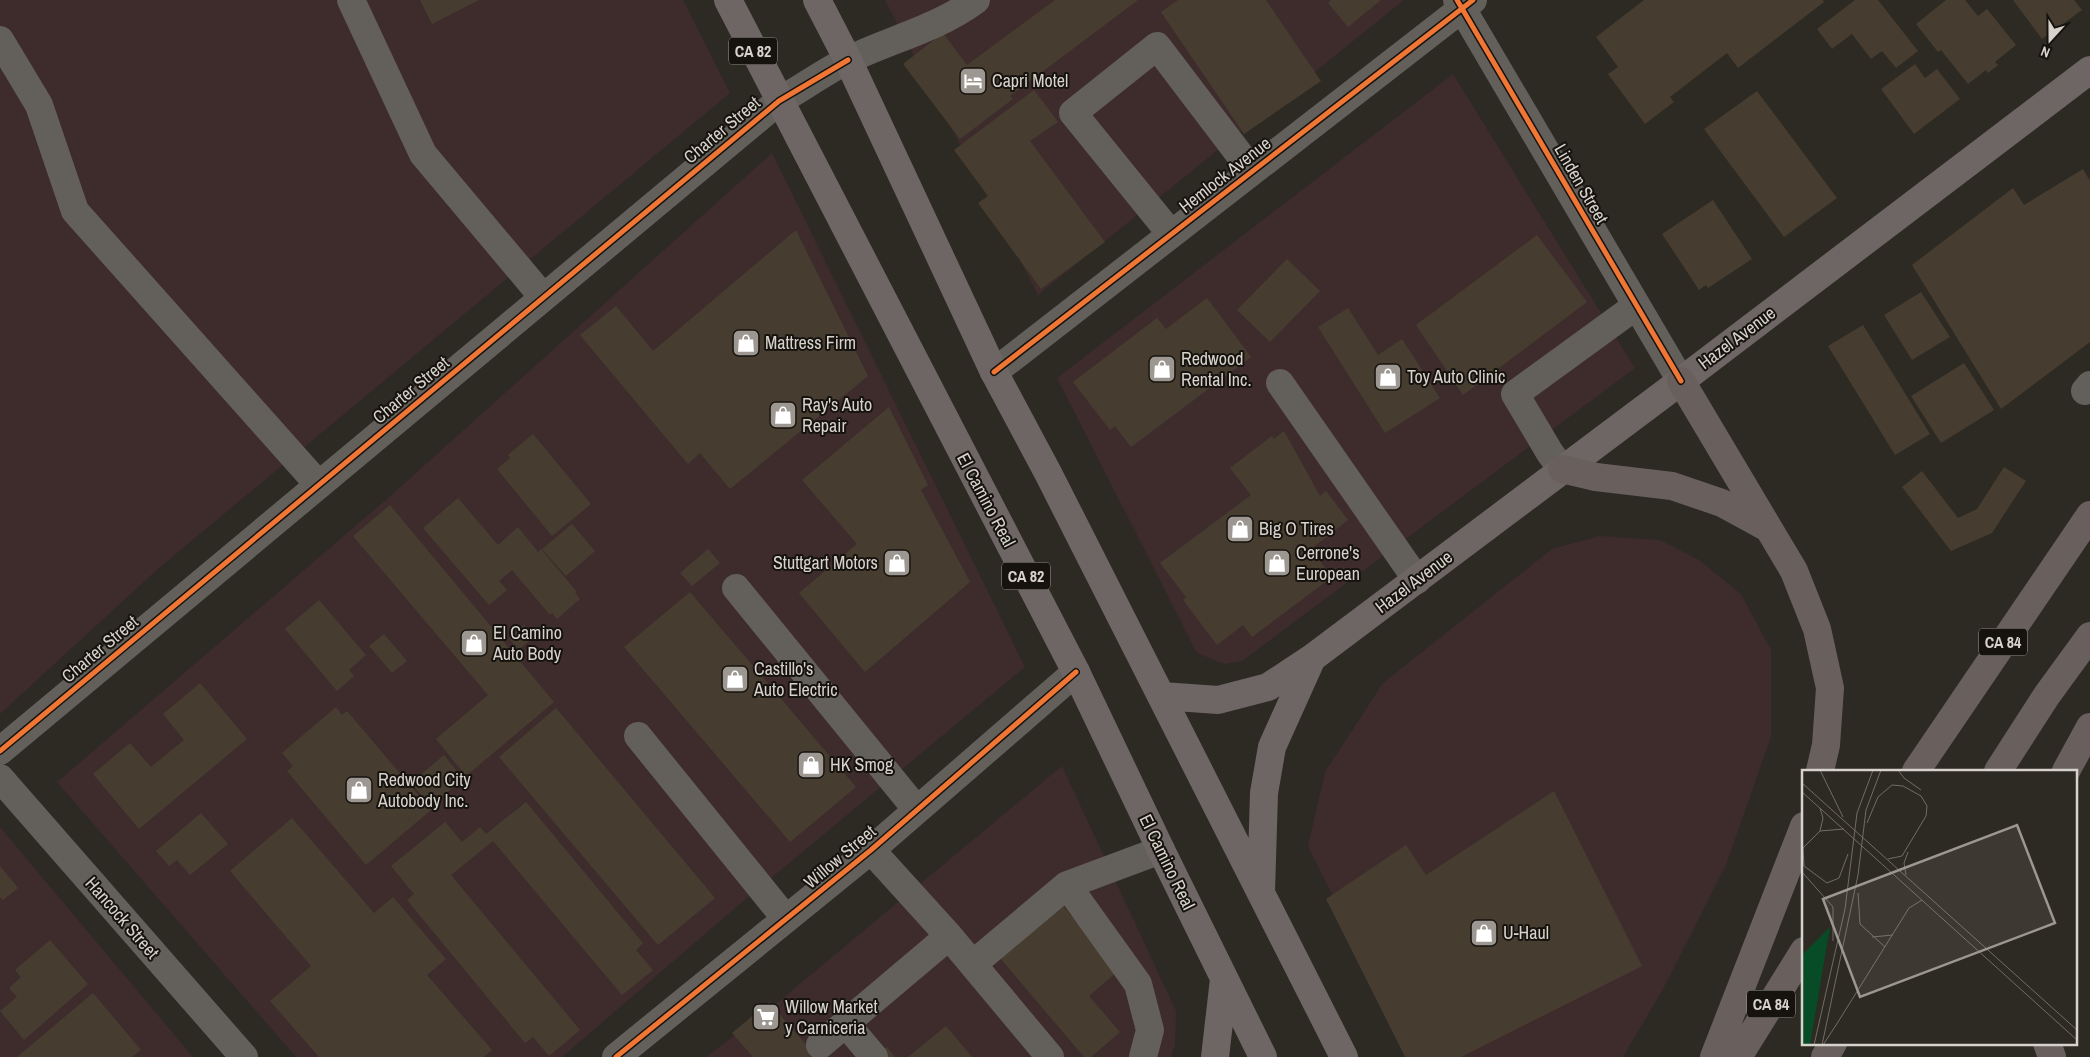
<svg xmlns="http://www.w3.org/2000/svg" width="2090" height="1057" font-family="'Archivo Narrow',sans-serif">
  <rect width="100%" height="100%" fill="#2d2923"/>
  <path fill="#3e2c2d" d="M0,0H683L730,93L159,568L0,714Z
    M885,0H1404L1038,295Z
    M1453,74L1635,368L1242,661L1224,664L1197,653L1057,378Z
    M772,153L1025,667L740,904L562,1057H296L57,782L388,498Z
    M1600,536L1660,540L1699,560L1741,594L1771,650V737L1726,865L1663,989L1623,1057H1413L1308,846L1325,772L1383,683L1552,549Z
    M1062,766L1176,1011L1175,1045L1171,1057H706L778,1002Z
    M0,827L193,1057H0Z"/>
  <path fill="#463d30" d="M420,0H479L432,24Z
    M1055,0H1138L1010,96L1013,99L960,139L903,64L943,33L967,65Z
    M1178,0H1266L1321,81L1244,134L1161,12Z
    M1331,0H1381L1348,27L1328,3Z
    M1644,0H1823L1824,2L1738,68L1727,53L1670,97L1674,102L1645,124L1608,74L1618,67L1596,37Z
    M1855,0H1878L1918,51L1896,68L1882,51L1871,59L1852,34L1832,49L1817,29Z
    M1946,0H1965L1978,16L1987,9L2016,45L1995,62L1998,65L1988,73L1986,70L1968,84L1941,50L1938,52L1916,24Z
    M2013,0H2074L2082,10L2042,39Z
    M1915,64L1925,78L1937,69L1960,99L1914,134L1881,89Z
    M1034,90L1058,122L1030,141L1105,242L1041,289L978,203L988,196L954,150Z
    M1757,91L1837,198L1784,237L1704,129Z
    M2083,169L2090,181V342L2001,409L1912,265L2013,188L2024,205Z
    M1713,200L1752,259L1708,288L1706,285L1699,290L1662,234Z
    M796,230L868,376L730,489L700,453L688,464L580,335L616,306L653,351Z
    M1537,235L1587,302L1463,395L1416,325Z
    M1287,259L1320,291L1270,342L1237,310Z
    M1921,292L1950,337L1912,360L1884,315Z
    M1207,298L1251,357L1131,447L1115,426L1110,430L1073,382L1157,318L1166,329Z
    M1348,308L1378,355L1402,339L1440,398L1385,433L1318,327Z
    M1863,325L1930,434L1895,455L1828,346Z
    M1964,363L1994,410L1941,443L1911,396Z
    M889,407L928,485L921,490L970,582L865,672L799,593L857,544L802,480Z
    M1284,431L1320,496L1326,491L1348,520L1311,549L1332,577L1252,637L1243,625L1217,645L1183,600L1186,597L1160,563L1251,495L1230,468L1272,436L1274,439Z
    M533,434L591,504L552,536L497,469L510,458L508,455Z
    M2004,467L2026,481L1992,533L1951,551L1902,487L1922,471L1958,518L1977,509Z
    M458,498L498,545L518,527L538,552L541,549L577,592L575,593L580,599L557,619L552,613L550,615L512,570L499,581L507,590L489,605L423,528Z
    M390,505L554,702L466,776L436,739L488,695L353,536Z
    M572,524L595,551L566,576L542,549Z
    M708,549L720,563L692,586L680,573Z
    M690,592L856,787L790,842L624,647Z
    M319,600L366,655L349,670L354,676L337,691L285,629Z
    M524,625L534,637L518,650L509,638Z
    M384,634L407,661L392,673L369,646Z
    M200,683L247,739L139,829L93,774L130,743L151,767L184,740L163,714Z
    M336,707L342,715L347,711L431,810L366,865L287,771L293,766L282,753Z
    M556,708L715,898L658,945L499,757Z
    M444,755L463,779L431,806L411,783Z
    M1554,791L1642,966L1461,1057H1405L1326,899L1406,845L1426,875Z
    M526,802L643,943L636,950L653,970L622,995L493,841L451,875L580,1030L549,1056L533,1037L525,1043L407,900L414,894L391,866L445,822L462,842L480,827L486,834Z
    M201,813L228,844L190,875L177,860L169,866L156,851Z
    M292,818L374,913L393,897L446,959L427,975L492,1050L484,1057H319L270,1001L311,966L230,871Z
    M0,866L18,888L3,900L0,897Z
    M1058,900L1118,971L1089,996L1120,1032L1091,1057H1084L995,952Z
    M50,940L88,984L24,1040L0,1011L17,997L9,988L21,977L15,970Z
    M93,993L141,1050L132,1057H17Z
    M769,1002L817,1057H753L732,1033Z
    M946,1026L972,1057H908Z
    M887,1047L895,1057H874Z"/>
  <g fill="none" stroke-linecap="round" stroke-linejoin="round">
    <path stroke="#635f5a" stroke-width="28" d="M351,0L423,154L543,297
      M1457,0L1681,381
      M0,40L39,105L75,211L319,485
      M1171,234L1073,113L1157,46L1252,171
      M994,372L1473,0
      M1280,383L1417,580
      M2085,391L2090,385
      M1562,469L1550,453L1515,394L1636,306
      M736,588L917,810
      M638,736L786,919
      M0,751L779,101C802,88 824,72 848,60C891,39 937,29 976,0
      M0,778L244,1057
      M871,850L949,936L1050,1057
      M1067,885L1138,984L1150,1030L1143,1057
      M973,964L1067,885L1161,850
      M846,1024L874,1057
      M820,1045L949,936
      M616,1057L871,850L1076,672"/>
    <path stroke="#6e6664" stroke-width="28" d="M728,0L1076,672L1161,850L1263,1057
      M817,0L848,60L994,372L1048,473L1344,1057
      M1162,696L1218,700L1268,687L1312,658L1681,381L2090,70
      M1261,892L1264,793L1272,747L1312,658
      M1215,1057L1224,979"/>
    <path stroke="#69605e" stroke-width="28" d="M1681,381L1794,571L1817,629L1830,688L1826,745L1820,771
      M1562,469L1596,477L1672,486L1722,503L1766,527
      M1916,771L2090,515
      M1998,771L2047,695L2090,636
      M2066,771L2090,727
      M2047,1043L2052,1057
      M1714,1057L1804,826
      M1738,1057L1804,951
      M1825,1057L1833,1043"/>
    <g stroke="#16130e" stroke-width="8">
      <path id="cycleway" d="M1457,0L1681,381
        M994,372L1473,0
        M0,751L779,101L848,60
        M616,1057L871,850L1076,672"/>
    </g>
    <use href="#cycleway" stroke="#f07635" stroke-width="5"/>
  </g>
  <defs>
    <g id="hotel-square" transform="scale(1.4375)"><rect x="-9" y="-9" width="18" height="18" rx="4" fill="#9c9790" stroke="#16130e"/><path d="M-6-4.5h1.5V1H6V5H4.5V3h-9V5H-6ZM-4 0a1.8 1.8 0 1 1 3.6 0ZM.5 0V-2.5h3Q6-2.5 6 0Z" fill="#fff"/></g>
    <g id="shop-square" transform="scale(1.4375)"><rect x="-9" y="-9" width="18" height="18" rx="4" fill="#9c9790" stroke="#16130e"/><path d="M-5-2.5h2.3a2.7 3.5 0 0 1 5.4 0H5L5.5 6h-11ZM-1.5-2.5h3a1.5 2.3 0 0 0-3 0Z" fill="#fff"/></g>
    <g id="supermarket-square" transform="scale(1.4375)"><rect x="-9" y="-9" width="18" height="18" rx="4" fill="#9c9790" stroke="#16130e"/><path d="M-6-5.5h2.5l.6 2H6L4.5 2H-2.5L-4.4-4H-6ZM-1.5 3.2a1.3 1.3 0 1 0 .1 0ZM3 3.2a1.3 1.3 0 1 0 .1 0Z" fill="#fff"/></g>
  </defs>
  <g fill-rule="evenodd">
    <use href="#hotel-square" x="973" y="81"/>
    <use href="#shop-square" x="746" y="343"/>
    <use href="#shop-square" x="1162" y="369"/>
    <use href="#shop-square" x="1388" y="377"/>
    <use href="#shop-square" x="783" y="415"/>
    <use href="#shop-square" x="1240" y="529"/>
    <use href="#shop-square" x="897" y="563"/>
    <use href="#shop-square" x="1277" y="563"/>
    <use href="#shop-square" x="474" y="643"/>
    <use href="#shop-square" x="735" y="679"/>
    <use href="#shop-square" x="811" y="765"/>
    <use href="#shop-square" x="359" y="790"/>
    <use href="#shop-square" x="1484" y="933"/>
    <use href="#supermarket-square" x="766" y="1017"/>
  </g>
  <g text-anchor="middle" stroke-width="4" stroke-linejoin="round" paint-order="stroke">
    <g fill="#16130e" stroke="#9d9992" stroke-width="1">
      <rect x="729" y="37.5" width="48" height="27" rx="4"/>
      <rect x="1002" y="562.5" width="48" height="27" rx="4"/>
      <rect x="1979" y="628.5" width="48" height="27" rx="4"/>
      <rect x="1747" y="990.5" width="48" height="27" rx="4"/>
    </g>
    <g font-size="16" font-weight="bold" fill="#d7d2cb">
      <text x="753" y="57">CA 82</text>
      <text x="1026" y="582">CA 82</text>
      <text x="2003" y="648">CA 84</text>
      <text x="1771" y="1010">CA 84</text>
    </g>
    <g font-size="18" fill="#d7d2cb" stroke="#16130e" text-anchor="start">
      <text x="992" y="87">Capri Motel</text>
      <text x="765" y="349">Mattress Firm</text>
      <text x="1181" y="365">Redwood<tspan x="1181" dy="21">Rental Inc.</tspan></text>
      <text x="1407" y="383">Toy Auto Clinic</text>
      <text x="802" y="411">Ray's Auto<tspan x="802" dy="21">Repair</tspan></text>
      <text x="1259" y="535">Big O Tires</text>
      <text x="1296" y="559">Cerrone's<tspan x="1296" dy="21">European</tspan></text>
      <text x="878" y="569" text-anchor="end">Stuttgart Motors</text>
      <text x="493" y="639">El Camino<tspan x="493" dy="21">Auto Body</tspan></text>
      <text x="754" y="675">Castillo's<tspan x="754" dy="21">Auto Electric</tspan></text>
      <text x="830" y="771">HK Smog</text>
      <text x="378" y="786">Redwood City<tspan x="378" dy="21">Autobody Inc.</tspan></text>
      <text x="1503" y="939">U-Haul</text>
      <text x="785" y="1013">Willow Market<tspan x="785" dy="21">y Carniceria</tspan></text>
    </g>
    <g font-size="18" fill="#d7d2cb" stroke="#16130e">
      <text transform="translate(722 130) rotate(-40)" y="6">Charter Street</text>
      <text transform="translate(1225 175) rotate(-38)" y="6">Hemlock Avenue</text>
      <text transform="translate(1581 184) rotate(60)" y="6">Linden Street</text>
      <text transform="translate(1737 338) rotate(-37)" y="6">Hazel Avenue</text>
      <text transform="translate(411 390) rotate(-40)" y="6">Charter Street</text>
      <text transform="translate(986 500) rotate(62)" y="6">El Camino Real</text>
      <text transform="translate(1414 582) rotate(-37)" y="6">Hazel Avenue</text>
      <text transform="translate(100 649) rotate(-40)" y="6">Charter Street</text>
      <text transform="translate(840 857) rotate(-40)" y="6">Willow Street</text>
      <text transform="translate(1167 862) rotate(64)" y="6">El Camino Real</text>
      <text transform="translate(122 918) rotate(49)" y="6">Hancock Street</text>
    </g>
  </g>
  <g transform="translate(1802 770)">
    <rect width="275" height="275" fill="#2d2923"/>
    <path d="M28,157L8,275H0V185Z" fill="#074c27"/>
    <path fill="none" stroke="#716d66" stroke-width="1" d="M18,0L41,47M96,0L102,8L119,20M0,13L275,260M0,22L275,270M65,53L76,27L90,15L101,16L119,26L125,36L124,46M18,61L42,59M1,78L2,96L25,113L37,108L46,84M0,79L18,61L21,48L18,38M86,89L100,86L124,46M0,102L31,137V171M104,105L102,93L106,82M56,123L58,154L83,177M70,167L91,165M36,252L107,138L120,130M12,275L43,139L55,43L71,0M20,275L56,105L64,40L79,0M21,275L36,252"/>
    <path fill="#9c9790" fill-opacity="0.15" stroke="#9c9790" stroke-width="2.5" d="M215,55L253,153L58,227L21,129Z"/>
    <rect width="275" height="275" fill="none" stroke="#d7d2cb" stroke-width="2.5"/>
  </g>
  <g transform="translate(2050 40) rotate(201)" stroke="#16130e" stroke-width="4" paint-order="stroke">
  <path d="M0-4L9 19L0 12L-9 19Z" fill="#d7d2cb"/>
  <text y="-8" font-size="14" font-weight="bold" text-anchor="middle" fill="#d7d2cb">N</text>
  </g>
</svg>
